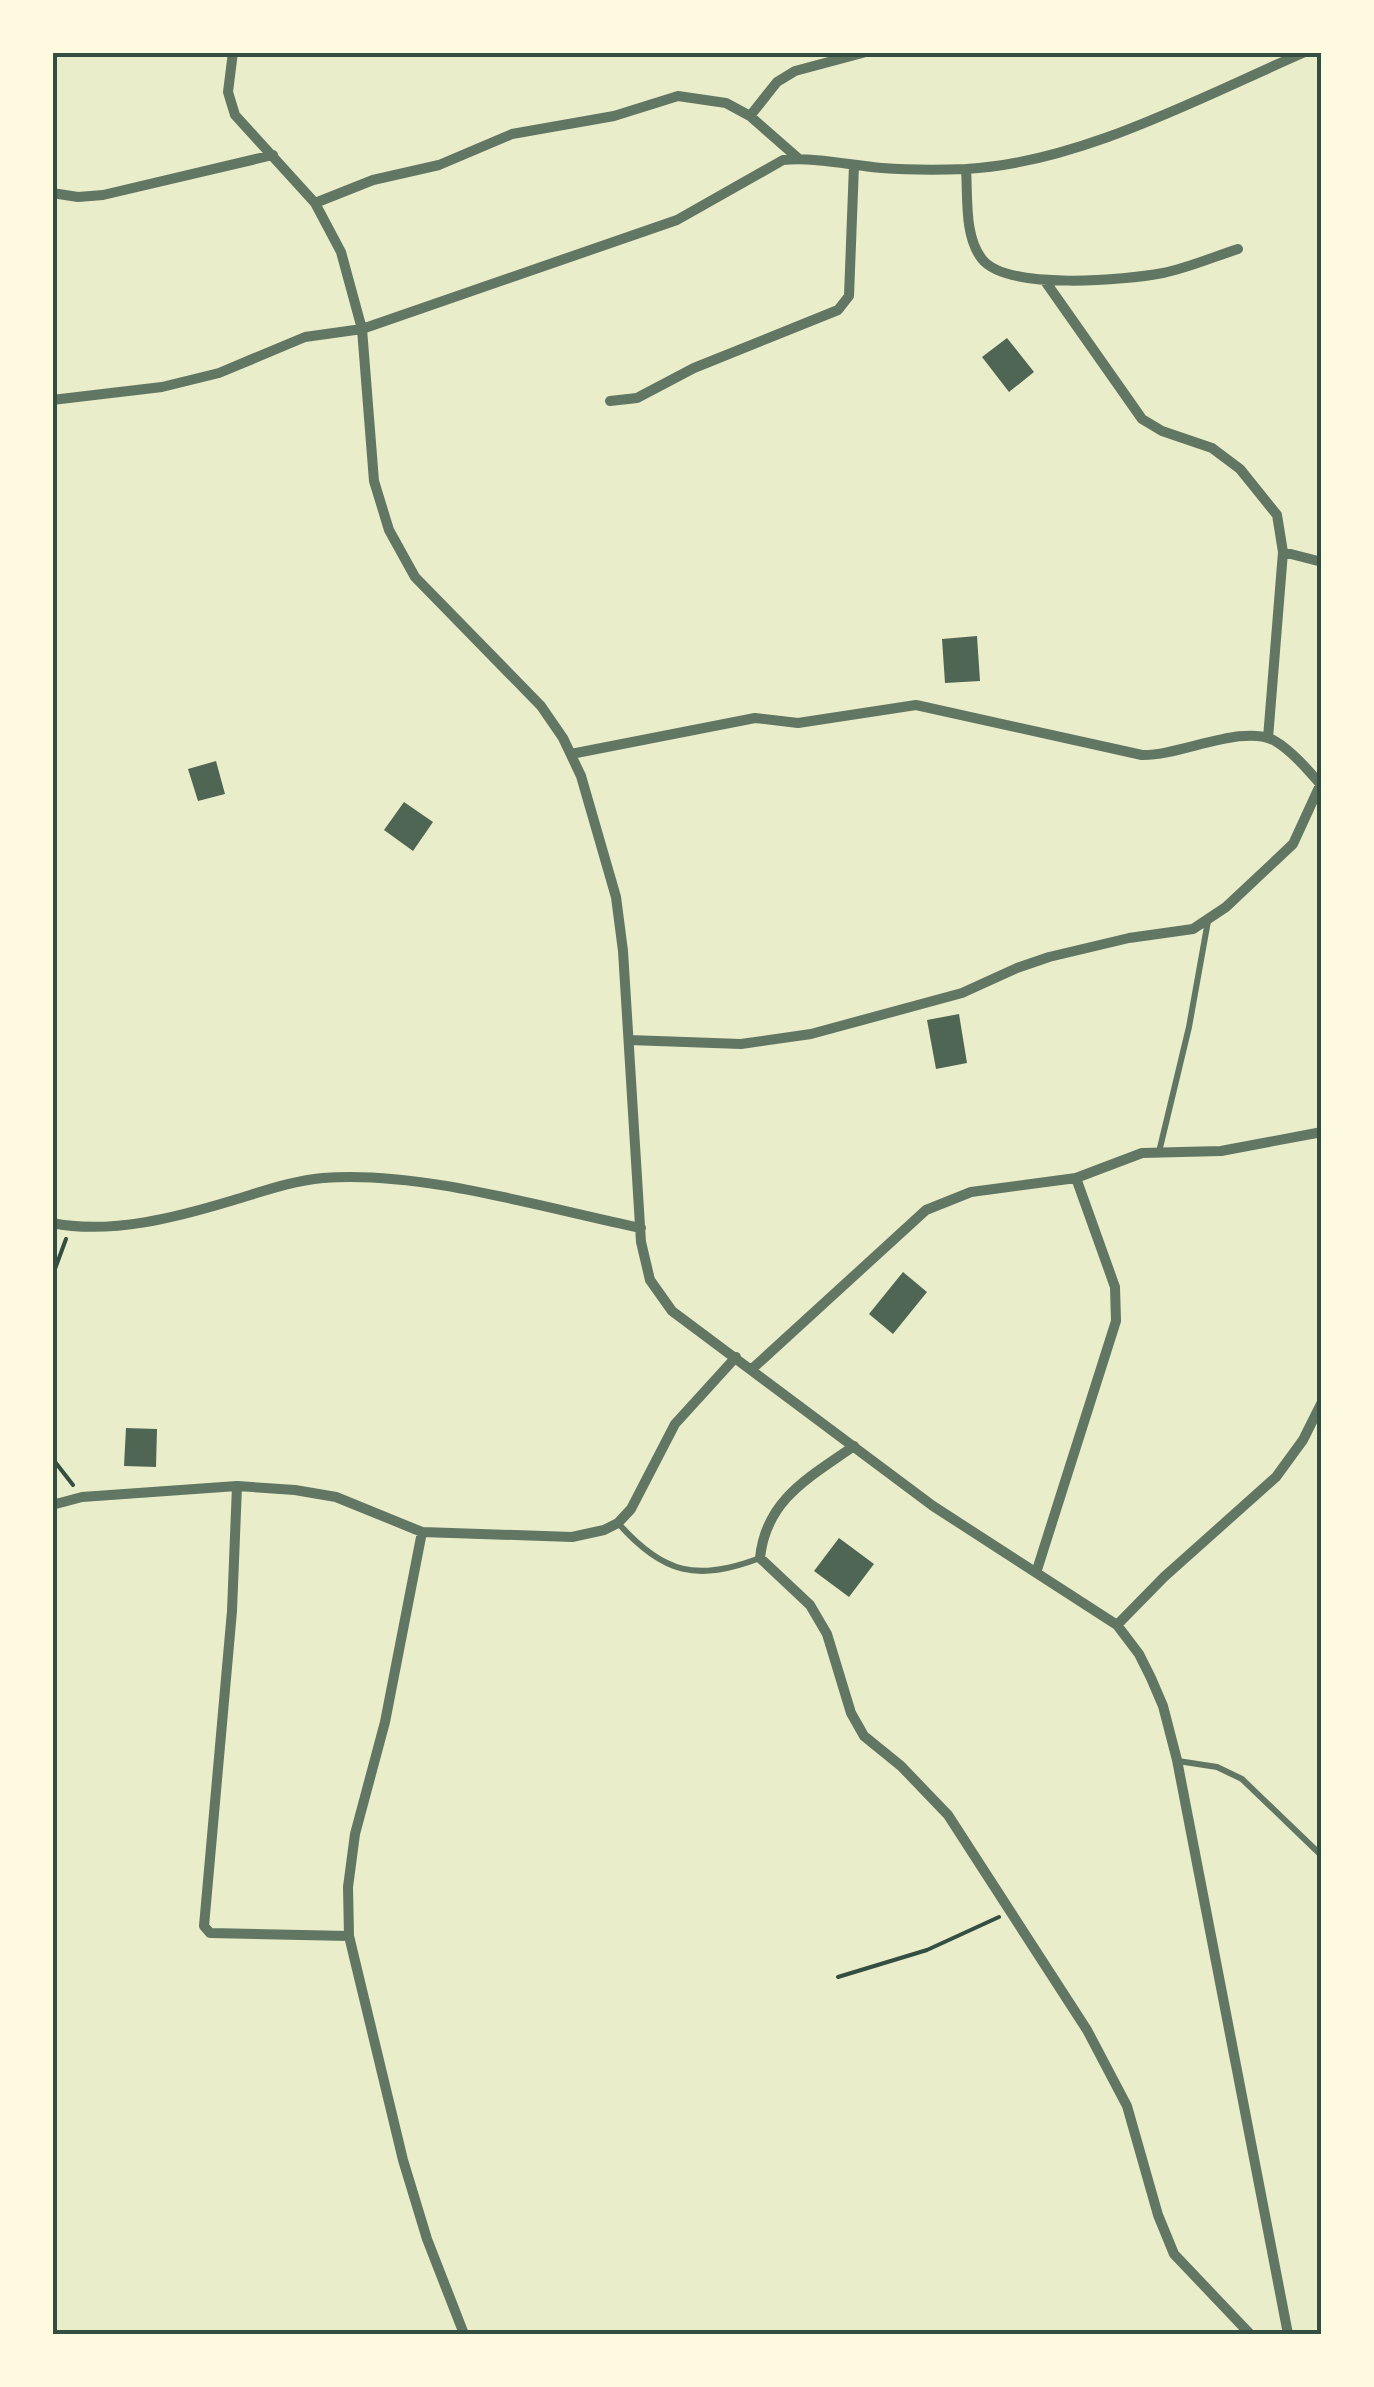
<svg xmlns="http://www.w3.org/2000/svg" width="1374" height="2387" font-family="Helvetica,sans-serif">
  <rect width="100%" height="100%" fill="#e9edc9"/>
  <path fill="#4f6655" d="M1007,338L1034,372L1009,392L982,357Z
    M977,636L980,681L945,683L942,639Z
    M216,761L225,794L198,801L188,769Z
    M404,802L433,822L413,851L384,830Z
    M959,1014L967,1063L936,1069L927,1020Z
    M903,1272L927,1292L893,1334L869,1314Z
    M126,1428L157,1429L156,1467L124,1466Z
    M839,1538L874,1564L849,1597L814,1571Z"/>
  <g fill="none" stroke-linecap="round" stroke-linejoin="round">
    <path stroke="#344e41" stroke-width="4" d="M52,1277L66,1239
      M52,1458L73,1485
      M838,1977L927,1950L999,1917"/>
    <path stroke="#617663" stroke-width="6" d="M1159,1152L1189,1027L1208,921
      M618,1523C663,1574 697,1582 760,1558
      M1178,1761L1217,1767L1242,1779L1322,1856"/>
    <path stroke="#617663" stroke-width="10" d="M233,52L228,92L235,115L315,203L341,252L362,329L374,481L389,530L415,577L541,706L563,738L581,776L616,897L623,951L641,1242L650,1280L672,1311L933,1506L1117,1625L1139,1654L1151,1678L1163,1706L1177,1760L1288,2334
      M750,116L777,82L795,71L866,52
      M966,169C968,198 964,236 982,259C1007,291 1126,280 1163,273C1188,268 1213,257 1238,249
      M52,193L78,197L103,195L273,155
      M315,203L373,180L439,165L512,134L614,116L678,96L726,103L750,116L799,159
      M1045,281L1142,419L1162,431L1212,448L1240,469L1277,515L1283,552L1268,738
      M52,400L162,387L219,373L305,337L362,329L677,220L783,160C816,157 849,165 882,168C909,170 939,170 966,169C1080,163 1201,97 1305,52
      M610,401L637,398L694,368L838,310L849,296L854,165
      M1283,552L1322,562
      M571,754L755,718L798,723L916,705L1142,755C1180,756 1244,723 1275,741C1292,751 1309,771 1322,786
      M629,1040L741,1044L811,1034L962,993L1017,968L1049,957L1129,938L1193,929L1226,907L1293,844L1322,781
      M52,1223C111,1235 178,1217 234,1200C264,1191 291,1181 323,1178C420,1170 544,1208 641,1228
      M752,1369L926,1210L971,1192L1076,1178L1142,1153L1221,1151L1322,1132
      M854,1446C810,1477 766,1499 760,1558L810,1605L827,1634L851,1713L864,1736L901,1766L948,1815L1087,2030L1127,2106L1158,2215L1174,2254L1250,2334
      M237,1486L232,1611L204,1926L210,1933L349,1936
      M52,1505L82,1497L237,1486L295,1490L336,1497L422,1532L572,1537L604,1530L618,1523L631,1509L675,1424L736,1357
      M422,1532L385,1722L355,1834L348,1887L349,1936L403,2160L427,2239L464,2334
      M1036,1573L1116,1321L1115,1287L1076,1178
      M1117,1625L1164,1577L1276,1477L1303,1440L1322,1402"/>
  </g>
  <rect width="1374" height="2387" fill="none" stroke="#fefae0" stroke-width="110"/>
  <rect x="55" y="55" width="1264" height="2277" fill="none" stroke="#344e41" stroke-width="4"/>
</svg>
